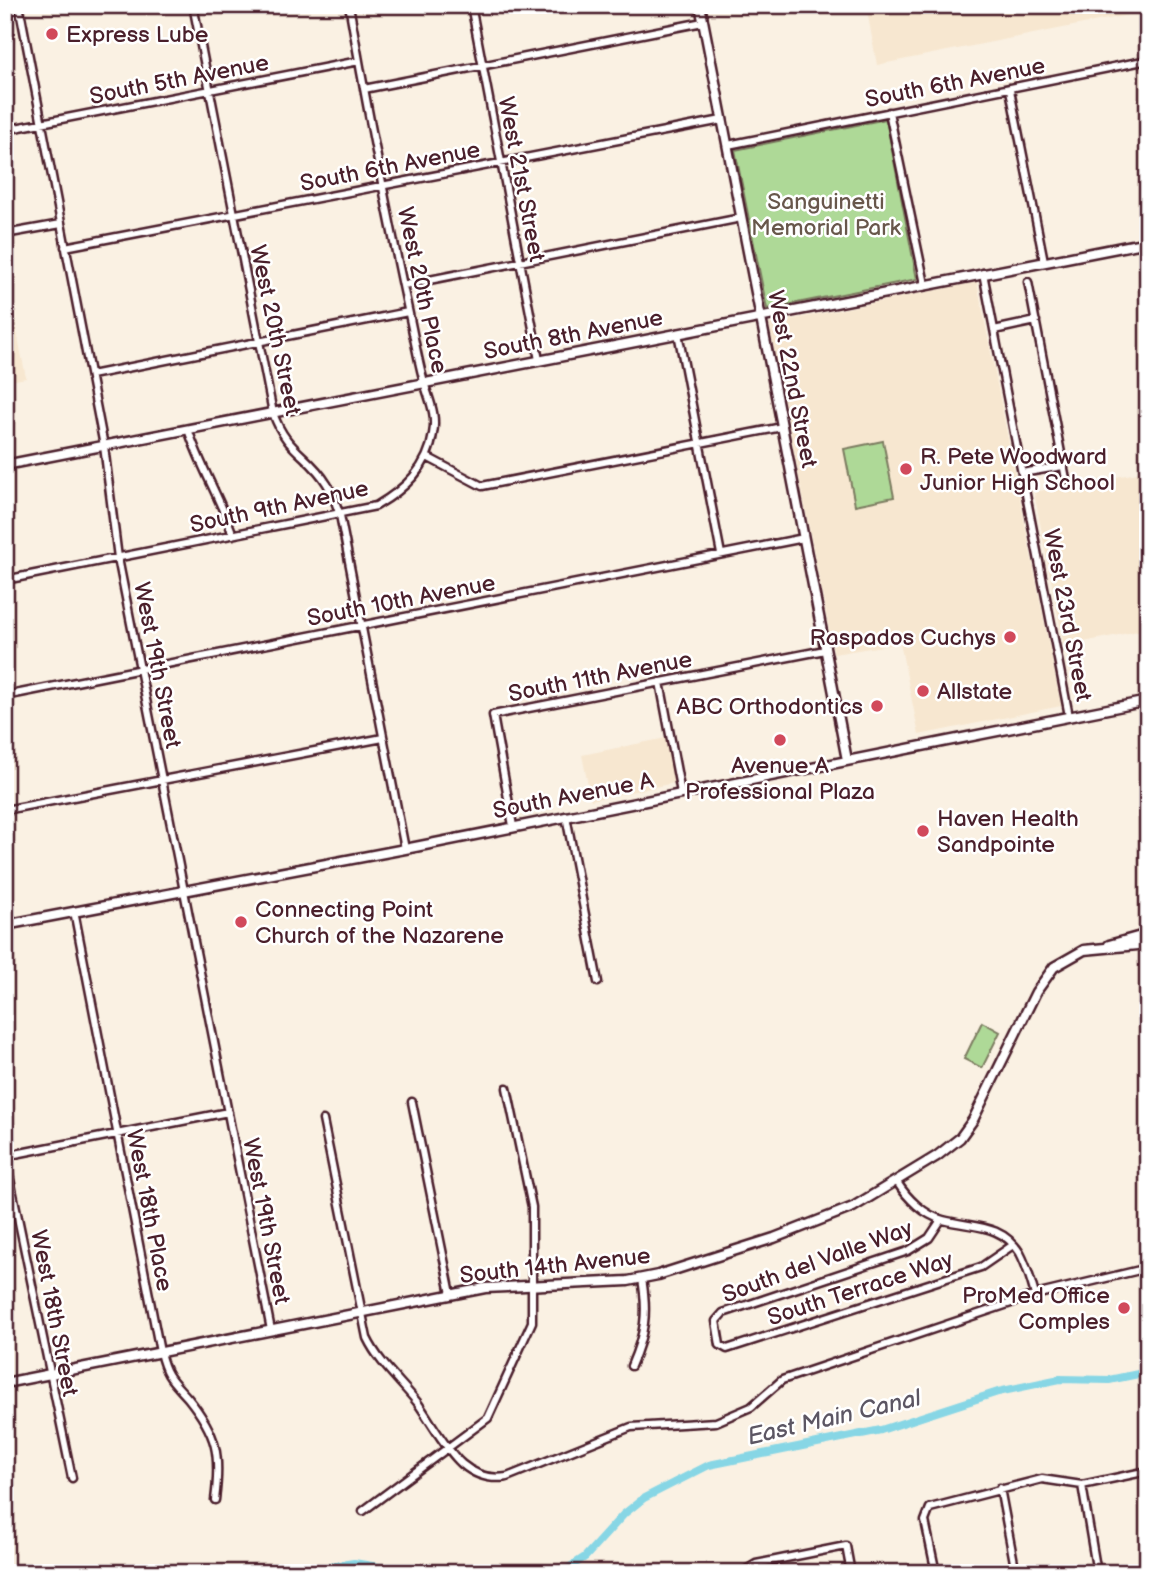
<svg xmlns="http://www.w3.org/2000/svg" width="1153" height="1578" font-family="'Balsamiq Sans',sans-serif">
  <rect width="100%" height="100%" fill="#faf1e3"/>
  <filter id="ink" filterUnits="userSpaceOnUse"><feTurbulence type="fractalNoise" baseFrequency=".0143" numOctaves="2"/><feDisplacementMap in="SourceGraphic" scale="14" xChannelSelector="R" yChannelSelector="G"/><feConvolveMatrix kernelMatrix="1 2 1 2 8 2 1 2 1" color-interpolation-filters="sRGB"/></filter>
  <g filter="url(#ink)">
    <path fill="#f7e7d0" d="M866,5H1148V11L877,65Z
      M5,271L26,378L5,382Z
      M977,282L1061,706L919,735L900,643L834,654L769,324Z
      M1148,471V629L1064,646L1034,492Z
      M671,737L679,782L591,800L582,755Z"/>
    <path fill="#aed997" stroke="#7c7c61" stroke-width="2" d="M886,119L917,279L767,309L735,150Z
      M883,441L894,497L855,505L844,449Z
      M982,1022L1000,1032L982,1068L964,1059Z"/>
    <g fill="none" stroke-linecap="round" stroke-linejoin="round">
      <path stroke="#87d6e5" stroke-width="8" d="M287,1573L354,1563L414,1573
        M561,1573L585,1557L624,1514L644,1498L709,1465L881,1430L998,1392L1060,1379L1109,1380L1148,1372"/>
      <g stroke="#4a1f2b" stroke-width="11">
        <path id="street" d="M19,5L104,446L118,558L271,1330
          M193,5L273,413C287,453 309,454 327,484C333,493 336,505 340,515L405,849
          M471,5L539,360
          M364,89L703,22
          M1010,90L1044,261
          M889,112L925,284
          M5,130L359,61
          M728,145L1148,60
          M5,234L61,224
          M65,247L722,120
          M983,273L1069,716
          M1028,282L1066,479
          M404,285L741,218
          M994,330L1036,321
          M678,333L721,554
          M91,375L408,312
          M188,429C200,466 220,498 233,535
          M427,457L482,486L782,427
          M1022,473L1063,466
          M5,580L376,506C405,489 428,468 433,434C437,414 429,400 424,382C418,360 414,337 409,314C387,212 367,108 349,5
          M660,682L681,793
          M5,696L804,538
          M5,810L383,738
          M566,816L598,982
          M513,826L493,715L825,650
          M74,911L160,1352C166,1377 172,1380 188,1398C217,1434 221,1454 215,1500
          M412,1102L451,1294
          M323,1120L367,1338C379,1363 400,1381 417,1402C430,1420 446,1450 462,1464C475,1475 490,1480 507,1477L631,1427L716,1422L751,1407L782,1380L1035,1295L1148,1268
          M5,1155L72,1478
          M5,1156L228,1112
          M897,1182C907,1198 924,1215 943,1220C973,1228 1001,1223 1020,1253C1027,1266 1031,1281 1035,1295
          M941,1220L929,1238L908,1251L723,1313L716,1321L720,1345L727,1349L981,1267L1013,1245
          M631,1366C645,1334 648,1313 642,1279
          M1082,1485L1097,1573
          M1000,1488L1016,1573
          M363,1511L488,1418L532,1322V1207L507,1088
          M741,1573L756,1564L846,1546L851,1573
          M936,1573L925,1521L930,1508L1042,1479L1082,1485L1148,1471"/>
      </g>
      <g stroke="#4a1f2b" stroke-width="13">
        <path id="secondary" d="M700,5L847,760
          M5,465L1148,242
          M5,925L405,849L1148,701
          M1109,945L1148,934
          M5,1383L485,1288L628,1281L658,1275L774,1238L853,1207L937,1156L960,1138L973,1120L1036,992L1054,967L1084,950L1148,944"/>
      </g>
      <use href="#street" stroke="#fff" stroke-width="6"/>
      <use href="#secondary" stroke="#fff" stroke-width="8"/>
    </g>
  </g>
  <g fill="#d1495b" stroke="#fff" stroke-width="2.5">
    <circle cx="52" cy="34" r="7"/>
    <circle cx="906" cy="469" r="7"/>
    <circle cx="1010" cy="637" r="7"/>
    <circle cx="923" cy="691" r="7"/>
    <circle cx="877" cy="706" r="7"/>
    <circle cx="780" cy="740" r="7"/>
    <circle cx="923" cy="831" r="7"/>
    <circle cx="241" cy="922" r="7"/>
    <circle cx="1124" cy="1308" r="7"/>
  </g>
  <g text-anchor="middle" stroke-width="5" stroke-linejoin="round" paint-order="stroke">
    <g font-size="23" fill="#4a1f2b" stroke="#fff" text-anchor="start">
      <text x="66" y="42">Express Lube</text>
      <text x="920" y="464">R. Pete Woodward<tspan x="920" dy="26">Junior High School</tspan></text>
      <text x="996" y="645" text-anchor="end">Raspados Cuchys</text>
      <text x="937" y="699">Allstate</text>
      <text x="863" y="714" text-anchor="end">ABC Orthodontics</text>
      <text x="780" y="773" text-anchor="middle">Avenue A<tspan x="780" dy="26">Professional Plaza</tspan></text>
      <text x="937" y="826">Haven Health<tspan x="937" dy="26">Sandpointe</tspan></text>
      <text x="255" y="917">Connecting Point<tspan x="255" dy="26">Church of the Nazarene</tspan></text>
      <text x="1110" y="1303" text-anchor="end">ProMed Office<tspan x="1110" dy="26">Comples</tspan></text>
    </g>
    <g font-size="23" fill="#4a1f2b" stroke="#fff">
      <text transform="translate(179 79) rotate(-11)" y="8">South 5th Avenue</text>
      <text transform="translate(955 82) rotate(-11)" y="8">South 6th Avenue</text>
      <text transform="translate(390 166) rotate(-11)" y="8">South 6th Avenue</text>
      <text transform="translate(522 179) rotate(79)" y="8">West 21st Street</text>
      <text transform="translate(423 290) rotate(78)" y="8">West 20th Place</text>
      <text transform="translate(276 330) rotate(78)" y="8">West 20th Street</text>
      <text transform="translate(573 334) rotate(-11)" y="8">South 8th Avenue</text>
      <text transform="translate(793 379) rotate(79)" y="8">West 22nd Street</text>
      <text transform="translate(279 506) rotate(-12)" y="8">South 9th Avenue</text>
      <text transform="translate(401 600) rotate(-11)" y="8">South 10th Avenue</text>
      <text transform="translate(1068 615) rotate(79)" y="8">West 23rd Street</text>
      <text transform="translate(158 665) rotate(79)" y="8">West 19th Street</text>
      <text transform="translate(600 676) rotate(-11)" y="8">South 11th Avenue</text>
      <text transform="translate(573 795) rotate(-11)" y="8">South Avenue A</text>
      <text transform="translate(150 1210) rotate(79)" y="8">West 18th Place</text>
      <text transform="translate(267 1221) rotate(79)" y="8">West 19th Street</text>
      <text transform="translate(817 1261) rotate(-20)" y="8">South del Valle Way</text>
      <text transform="translate(555 1265) rotate(-6)" y="8">South 14th Avenue</text>
      <text transform="translate(860 1288) rotate(-18)" y="8">South Terrace Way</text>
      <text transform="translate(55 1313) rotate(79)" y="8">West 18th Street</text>
    </g>
    <g font-size="23" fill="#68574b" stroke="#fff">
      <text x="826" y="209">Sanguinetti<tspan x="826" dy="26">Memorial Park</tspan></text>
    </g>
    <g font-size="24" font-style="italic" fill="#5c5663" stroke="#fff">
      <text transform="translate(834 1417) rotate(-13)" y="8">East Main Canal</text>
    </g>
  </g>
  <rect width="1153" height="1578" fill="none" stroke="#fff" stroke-width="28"/>
  <rect x="14" y="14" width="1125" height="1550" fill="none" stroke="#4a1f2b" stroke-width="2.5" filter="url(#ink)"/>
</svg>
